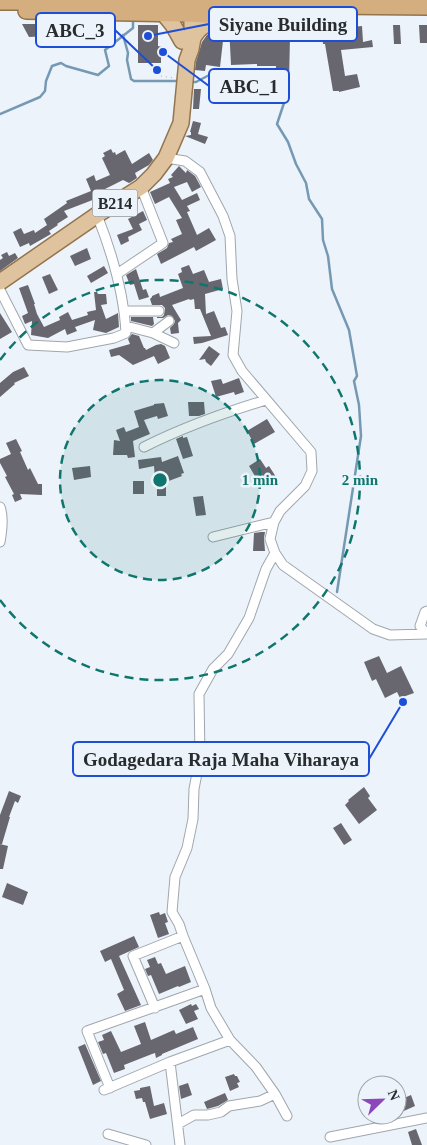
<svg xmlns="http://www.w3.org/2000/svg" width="427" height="1145" font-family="Georgia,serif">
  <rect width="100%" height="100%" fill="#ecf3fa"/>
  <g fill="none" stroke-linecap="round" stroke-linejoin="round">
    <path stroke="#7699b3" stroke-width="2.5" d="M123,35L128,53L127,60L131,79L134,81H179
      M189,82H196L215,72H222L242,83L250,80L255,75H261L269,87L284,92L286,97L277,124L288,142L296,164L306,183L309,199L322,219L323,240L328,256L332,289L349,330L357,376L354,381L359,405L361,436L337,592
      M0,114L40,97L45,91L46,81L52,66L61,63L66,66L98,75L109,66L105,50L133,28V17"/>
  </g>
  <path fill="#68676f" d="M330,19V29L362,26L363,42L372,40L373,47L341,50L345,76L357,74L360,87L339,92V91H333L325,44H323L321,20Z
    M22,24H49L61,25L59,40L50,39V36L29,37Z
    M138,25H158V46L166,48L164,57H161V63H138Z
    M230,25L285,26V37H290L289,82L275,81L276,66H257V64L231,65L229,26Z
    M393,25H400L401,44H394Z
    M419,25H427V43H420Z
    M217,31L224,32L220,67L206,65L205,71L195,70L196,62L202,42L207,35Z
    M194,89H201L199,109H193Z
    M193,121L201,123L198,134L208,137L205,144L185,136L191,135V132H190Z
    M111,149L113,153L115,152L116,155L125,150L132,164L149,153L153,160L149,165L135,173L137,178L131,182L129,183L123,180L101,191L103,196L64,211L68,217L57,224L58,225L49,231L51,234L30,246L29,243L20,247L13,232L21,228L24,234L34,230L35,233L47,225L44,219L67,203L66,201L91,191L86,179L94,175L96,181L110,175L102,158L105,156L103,153Z
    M179,166L186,173L187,170L195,176L201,187L192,192L187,182L174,187L182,200L197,193L200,200L187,206L190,211L187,212L197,235L209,228L216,240L196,251L194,247L161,264L157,254L167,248L169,243L173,242L171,239L182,234L176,220L182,218L169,197L155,204L150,192L170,183L168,179L173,177L171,175Z
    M143,211L147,220L139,224L142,230L128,237L129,241L121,245L117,235L133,229L128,219Z
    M87,248L91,259L75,266L70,256Z
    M7,252L9,256L15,253L18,258L0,271V260L3,258L1,255Z
    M189,265L193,274L204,270L209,282L221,279L223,289L205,294L206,314L214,311L221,328L225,327L228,335L202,343L194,344L193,337L211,336L200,309H195L194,299L190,300L189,299L172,305L181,320L178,323L179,333L171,334L170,328L174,324L175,321L172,316L168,315L163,318H157V317H162L164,315L165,308L162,305H152L150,299L152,297V296L159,293L160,297L183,288L178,274L182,272L181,268Z
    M104,266L108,273L91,283L87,276Z
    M136,269L143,290L146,289L149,297L139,300L134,284L130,285L126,275Z
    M50,274L58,290L49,294L42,277Z
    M28,285L35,304H34L37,314L44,327L60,320L59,317L68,312L72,320L88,315L87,312L96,310L94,292H97L98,294H106L107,304L101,305L106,319L118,313L119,327L106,333L93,330L95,320L75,327L77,331L67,335L65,329L48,338L31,335L32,321L25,324L22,316L28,313L19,288Z
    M0,313L12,332L0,339Z
    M131,317H153L154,324L152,326L131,321Z
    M132,334L139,336L144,348H145L146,350L156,345L161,344L165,346L170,358L158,364L154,356L133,365L119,355L111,357L109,350L130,344L128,339Z
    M209,346L220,354L211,366L206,362L205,359L199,360Z
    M24,367L29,376L14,383L15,384L0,397V383L13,372Z
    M239,378L244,392L235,395L234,392L216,397L211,381L221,379L223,384Z
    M188,402H204L205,414L199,416H189Z
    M164,403L168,416L158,419L157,416L144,420L150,434L133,441L135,457L128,458L127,455H113L114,440L120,441L116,430L124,427L126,432L139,427L134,411L154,405V404Z
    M267,419L275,432L254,444L247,431Z
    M183,436V438L187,437L193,456L183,459L176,439Z
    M16,439L22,451L20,452L28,470L30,468L38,484H42V495L20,494L22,499L15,502L12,495L14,494L5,477L7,476L0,463V459L11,454L6,443Z
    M178,456L184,473L181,474L182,476L166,482V496H157V479H155L154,466L139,469L138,460L161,457L162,462Z
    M260,459L266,468L269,466L278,480L270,484L268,481L260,485L249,466Z
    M90,466L91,477L74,480L72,468Z
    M133,481H144V494H133Z
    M203,496L206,515L196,516L193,497Z
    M261,532H265L264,538L265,551H253L254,533Z
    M379,656L387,673L401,666L414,693L400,698L397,692L385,698L376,679L372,681L364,662Z
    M364,787L370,796L368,798L377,810L359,824L345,805L349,801L348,800Z
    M9,791L21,796L18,803L15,801L9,817H10L2,844H0V815Z
    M341,823L352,840L344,845L333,828Z
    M0,844L8,846L3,869H0Z
    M7,883L28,892L23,905L2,897Z
    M159,912L160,915L165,913L168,922L165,923L169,934L158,938L150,915Z
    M134,936L139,947L119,956L141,1005L125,1011L117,994L124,990L111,959L105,962L100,951Z
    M155,957L158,964L161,963L166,974L185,966L191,982L179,987L178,986L159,994L151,975L148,976L145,969L150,967L147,960Z
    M191,1004L192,1006L196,1004L199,1009L194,1011L198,1019L186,1024L179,1010Z
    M145,1022L151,1040L174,1030L176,1034L193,1027L198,1039L162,1054V1055L156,1058L155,1053L152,1054L124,1065L125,1069L114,1073L106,1053L103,1054L98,1042L104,1040L102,1035L111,1031L121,1052L141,1044L134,1026Z
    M85,1044L101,1081L93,1085L78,1047Z
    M234,1074L235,1076H237L240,1082L237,1083L239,1087L230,1091L225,1077Z
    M188,1083L192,1095L181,1099L179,1086Z
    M150,1086L154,1106L164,1103L167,1114L150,1119L145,1102H143L142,1098L136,1099L134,1091L140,1090V1088Z
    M225,1093L228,1100L218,1106L207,1109L204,1102Z
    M411,1095L415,1106L397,1114V1101Z
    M416,1129L422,1145H412L408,1132Z"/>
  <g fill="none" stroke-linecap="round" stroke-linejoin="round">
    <g stroke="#a0a6ad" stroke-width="11">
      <path id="minor" d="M166,158L185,161L200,172L223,216L230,236L232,279L237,311L233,355L242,371L311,452L312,471L305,486L280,511L274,522L270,539L275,553L283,565L373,629L390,635L427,634
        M117,274L163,243L141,187
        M0,290L28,345L67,347L114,338L126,333C124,292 112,253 97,215
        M125,311H159
        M126,326L153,333L174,343
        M153,333L169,321
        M144,447C184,427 223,413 266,400
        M0,507C4,517 2,531 0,542
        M213,537L274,522
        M275,553L266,569L249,618L228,654L213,669L199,694L200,758L194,789L193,819L187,848L175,877L172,912L179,924L183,936L205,989L211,1008L230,1040L256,1067L275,1094L287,1116
        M427,611L425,612L420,626L427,634
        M155,1008L133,956L183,936
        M170,1062L180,1145
        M110,1088L87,1031L166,1003L205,989
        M104,1090L170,1062L230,1040
        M178,1124L194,1115H208L221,1112L229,1106L260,1101L275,1094
        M108,1134L146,1145
        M330,1137L427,1118"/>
    </g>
    <g stroke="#92744d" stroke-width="18">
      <path id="primary" d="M164,14L173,25L182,41
        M193,38C204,19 212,26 228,16
        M0,282L97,215L141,187L154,174L166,158L181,123L187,60L191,49L193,38L192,25V3"/>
    </g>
    <g stroke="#92744d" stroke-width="18">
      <path id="trunk" d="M0,2L160,1L227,5L427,7
        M26,11L185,14L228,16H273"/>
    </g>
    <path stroke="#a8aeb3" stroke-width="1" stroke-dasharray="1 4" stroke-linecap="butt" d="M161,76L174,78"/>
    <use href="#minor" stroke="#fff" stroke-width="9"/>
    <use href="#primary" stroke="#dfc29e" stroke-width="15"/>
    <use href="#trunk" stroke="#d4ae7e" stroke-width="15"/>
  </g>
  <circle cx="160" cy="480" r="100" fill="#0f766e" fill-opacity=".12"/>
  <g fill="none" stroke="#0f766e" stroke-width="2.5" stroke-dasharray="9 6">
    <circle cx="160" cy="480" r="100"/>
    <path d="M0 360A200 200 0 1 1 0 600"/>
  </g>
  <g text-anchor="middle" stroke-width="5" stroke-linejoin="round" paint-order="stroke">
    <rect fill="#ecf3fa" stroke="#64686b" stroke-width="1" x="92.5" y="189.5" width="45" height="27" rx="4"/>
    <g font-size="16" font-weight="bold" fill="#292c2e">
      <text x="115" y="209">B214</text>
    </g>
  </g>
  <circle cx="160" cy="480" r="8" fill="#0f766e" stroke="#ecf3fa" stroke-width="2.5"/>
  <g font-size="15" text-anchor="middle" font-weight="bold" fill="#0f766e" stroke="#ecf3fa" stroke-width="5" stroke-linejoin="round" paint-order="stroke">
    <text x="260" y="485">1 min</text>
    <text x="360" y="485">2 min</text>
  </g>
  <path fill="none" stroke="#1d4ed8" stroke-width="2" d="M148 36L209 24M157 70L115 30M163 52L209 86M403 702L369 759"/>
  <g fill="#1d4ed8" stroke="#ecf3fa" stroke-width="2">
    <circle cx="148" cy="36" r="5"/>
    <circle cx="157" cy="70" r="5"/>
    <circle cx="163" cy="52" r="5"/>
    <circle cx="403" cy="702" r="5"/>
  </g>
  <g fill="#ecf3fa" stroke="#1d4ed8" stroke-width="2">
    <rect x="209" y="7" width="148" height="34" rx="5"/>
    <rect x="36" y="13" width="79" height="34" rx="5"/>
    <rect x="209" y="69" width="80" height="34" rx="5"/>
    <rect x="73" y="742" width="296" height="34" rx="5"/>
  </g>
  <g font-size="19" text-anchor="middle" font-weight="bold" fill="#292c2e">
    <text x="283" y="31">Siyane Building</text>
    <text x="75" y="37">ABC_3</text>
    <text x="249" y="93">ABC_1</text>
    <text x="221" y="766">Godagedara Raja Maha Viharaya</text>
  </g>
  <g transform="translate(382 1100) rotate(67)"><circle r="24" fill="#ecf3fa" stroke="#9ea3a8"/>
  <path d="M0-4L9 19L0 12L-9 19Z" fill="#8c47bb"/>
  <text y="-8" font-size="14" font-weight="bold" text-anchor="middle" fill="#292c2e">N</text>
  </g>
</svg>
